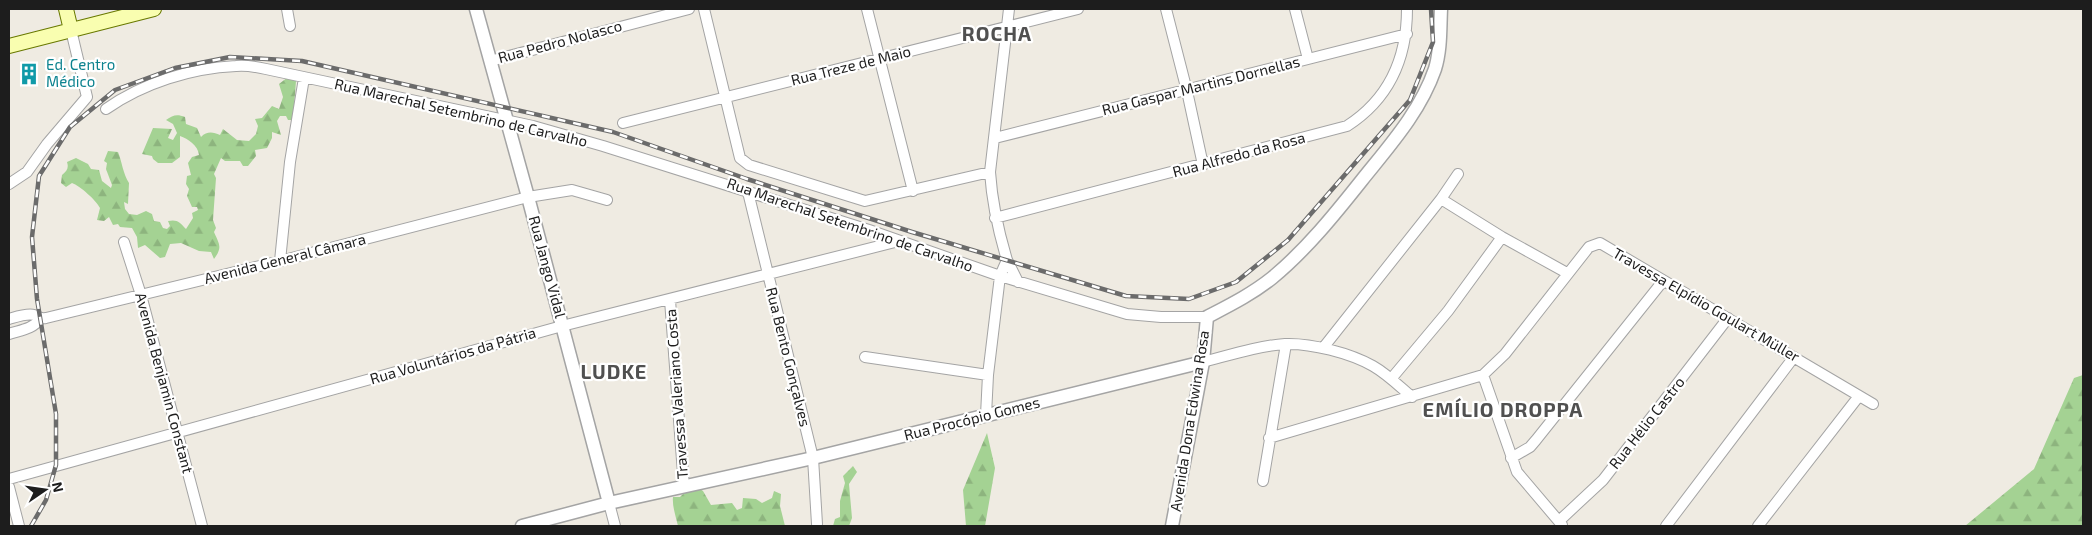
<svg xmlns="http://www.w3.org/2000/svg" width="2092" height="535" font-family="'Exo 2',sans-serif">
  <defs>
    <pattern id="forest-firs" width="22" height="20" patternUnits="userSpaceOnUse" patternTransform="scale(1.25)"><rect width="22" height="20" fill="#a4d293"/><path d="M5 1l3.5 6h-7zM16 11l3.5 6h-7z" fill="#8db47e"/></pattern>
  </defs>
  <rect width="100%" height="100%" fill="#efebe2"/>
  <path fill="url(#forest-firs)" d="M288,77L296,81L293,120H288L286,116H280L277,121L281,135L272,132V138L267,148L255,150L256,156L248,166H243L240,161H225L221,158L214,174L216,178L213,220L216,228L214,232C219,244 223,247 214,259L211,252L199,251L181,243L170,244L165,257L160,258L145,245L138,248L137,237L132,228L120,227L118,224L113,225L109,217L104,221L97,220L100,208C96,200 80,186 72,183L66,187L61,183L62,175C67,171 69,168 67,162L76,158L88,164L91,169L99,170L102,181L111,188L112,185L106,169L107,163L104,161L108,151L118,152C122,162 123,174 129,183L128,204L124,202L125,209L129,214L137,215L146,211L152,214L154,221L160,222L163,228L167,229L170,226L168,221C177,219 180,222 186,229L193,218L192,213L198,210L197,207H192L187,196L189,189L186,184L187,176L191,175L188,163L192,157L199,155C198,145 188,139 180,136V157L172,163H158L153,159L152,156L142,154L153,128L172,129L168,138L173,140L177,133L173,124L166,120C173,115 177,114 185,117L186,124L197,128L201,137C207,131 213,132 220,135L223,129L237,140L249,141L256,134L258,126L255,119L262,118L272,106L279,109L283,97L279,84Z
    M2083,375V526H1965L2034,469L2074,378Z
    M987,433L995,468L985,526H966L963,490Z
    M853,466L857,472L849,484L852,518L849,526H833L835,519L840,517V501L845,483L843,476Z
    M697,487L703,491L711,505L732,503L737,510L742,508L743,498L756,499L762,503L772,498L774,491L781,494L780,506L785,526H678C676,517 672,506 673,497H680L688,489Z"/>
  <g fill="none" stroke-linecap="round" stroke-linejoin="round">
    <g stroke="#a4a4a4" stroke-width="12">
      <path id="minor" d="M287,9L290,26
        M704,9L740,158L749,165L865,201L990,172
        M867,9L913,191
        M1166,9L1187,91L1203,165
        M1295,9L1308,59
        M490,61L689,9
        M106,109C143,83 191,68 236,66C246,65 257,67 266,69L533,126L603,146L869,230L1000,276L1127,314L1161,317H1207
        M623,123L1078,9
        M995,138L1407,34
        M9,184L27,172L47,144L87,97L71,30
        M748,192L813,458L817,524
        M1441,199L1502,237L1567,273
        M995,218L1347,126C1389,99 1407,59 1407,9
        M124,242L141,295L202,526
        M1007,260L1018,282
        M280,261L290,162L304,78
        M670,300L684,487
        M9,319C16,317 27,313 34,315C40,317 40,319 46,318L280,261L528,197L572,190L607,200
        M9,334C21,330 33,329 40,319
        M1323,348L1441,199L1458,174
        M865,357L988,375
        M1203,362C1230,355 1257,346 1285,344C1311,343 1350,353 1373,366C1387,374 1399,386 1412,397
        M1483,375L1517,472L1562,525
        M1391,379L1448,311L1502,237
        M986,415L988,375L1000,276L1007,260C998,230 992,202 990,172L1009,9
        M1269,438L1483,375L1505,354L1589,247L1600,243L1873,404
        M1511,458L1530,447L1536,440L1663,281
        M9,479L562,326L899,241
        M1263,481L1286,344
        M9,487L19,526
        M609,503L615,526
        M1559,521L1603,480L1728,318
        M1666,526L1794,357
        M1758,526L1859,396"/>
    </g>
    <g stroke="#a4a4a4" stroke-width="15">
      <path id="tertiary" d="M476,9L528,197L609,503
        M522,526L609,503L813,458L1203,362
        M1172,526L1203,362L1207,317C1230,305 1252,294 1272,278C1306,250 1335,214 1362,180C1390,145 1420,112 1435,69C1441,50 1440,29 1441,9"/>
    </g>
    <g stroke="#687800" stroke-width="16">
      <path id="secondary" d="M66,9L71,30
        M9,46L154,9"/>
    </g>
    <use href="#minor" stroke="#fff" stroke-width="10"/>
    <use href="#tertiary" stroke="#fff" stroke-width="12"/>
    <use href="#secondary" stroke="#f9feb0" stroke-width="14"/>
    <g stroke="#6b6b6b" stroke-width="4.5">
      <path id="rail" d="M31,526L46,500L56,465V414L37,299L32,237L39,176L70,127L115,90L175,68L230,57L302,61L613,132L747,179L912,232L1126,296L1189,299L1236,282L1288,240L1410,100L1433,42L1431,9"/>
    </g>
    <use href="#rail" stroke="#fff" stroke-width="2.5" stroke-dasharray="8" stroke-linecap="butt"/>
  </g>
  <defs>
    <g id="building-bare" transform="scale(1.725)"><path d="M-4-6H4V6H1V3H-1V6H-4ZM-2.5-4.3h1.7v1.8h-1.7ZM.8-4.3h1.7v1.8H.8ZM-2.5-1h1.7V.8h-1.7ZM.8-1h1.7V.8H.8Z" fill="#0f9aa8" stroke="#fff" stroke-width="2.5" paint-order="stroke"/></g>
  </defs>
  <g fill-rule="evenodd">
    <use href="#building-bare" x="29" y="74"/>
  </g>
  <g text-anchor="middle" stroke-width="4.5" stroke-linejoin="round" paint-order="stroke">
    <g font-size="15" fill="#1d1d1d" stroke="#fff">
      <text transform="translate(560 42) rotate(-15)" y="5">Rua Pedro Nolasco</text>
      <text transform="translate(851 66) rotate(-14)" y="5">Rua Treze de Maio</text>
      <text transform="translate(1201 86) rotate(-14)" y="5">Rua Gaspar Martins Dornellas</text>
      <text transform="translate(461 113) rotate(13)" y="5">Rua Marechal Setembrino de Carvalho</text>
      <text transform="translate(1239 155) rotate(-15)" y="5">Rua Alfredo da Rosa</text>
      <text transform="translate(850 225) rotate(19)" y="5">Rua Marechal Setembrino de Carvalho</text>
      <text transform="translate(285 259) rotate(-14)" y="5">Avenida General Câmara</text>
      <text transform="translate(547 267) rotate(75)" y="5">Rua Jango Vidal</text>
      <text transform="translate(1706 305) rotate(30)" y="5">Travessa Elpídio Goulart Müller</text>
      <text transform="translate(453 356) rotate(-16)" y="5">Rua Voluntários da Pátria</text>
      <text transform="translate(788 357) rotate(76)" y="5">Rua Bento Gonçalves</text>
      <text transform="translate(164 383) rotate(75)" y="5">Avenida Benjamin Constant</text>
      <text transform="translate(677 394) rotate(-94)" y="5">Travessa Valeriano Costa</text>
      <text transform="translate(972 419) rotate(-14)" y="5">Rua Procópio Gomes</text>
      <text transform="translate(1190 421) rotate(-81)" y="5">Avenida Dona Edwina Rosa</text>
      <text transform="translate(1647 423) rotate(-52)" y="5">Rua Hélio Castro</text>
    </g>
    <g font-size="15" fill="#0d838f" stroke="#fff" text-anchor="start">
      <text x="46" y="70">Ed. Centro<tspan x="46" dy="17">Médico</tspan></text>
    </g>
    <g font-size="20" font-weight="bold" letter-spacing="1" fill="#505050" stroke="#fff">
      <text x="997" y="41">ROCHA</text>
      <text x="614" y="379">LUDKE</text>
      <text x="1503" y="417">EMÍLIO DROPPA</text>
    </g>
  </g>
  <rect width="2092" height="535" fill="none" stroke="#1d1d1d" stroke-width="20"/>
  <g transform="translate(45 490) rotate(77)" stroke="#ffffff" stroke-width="4" paint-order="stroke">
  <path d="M0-4L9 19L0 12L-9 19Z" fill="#1d1d1d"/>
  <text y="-8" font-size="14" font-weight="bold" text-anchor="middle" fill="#1d1d1d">N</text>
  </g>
</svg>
